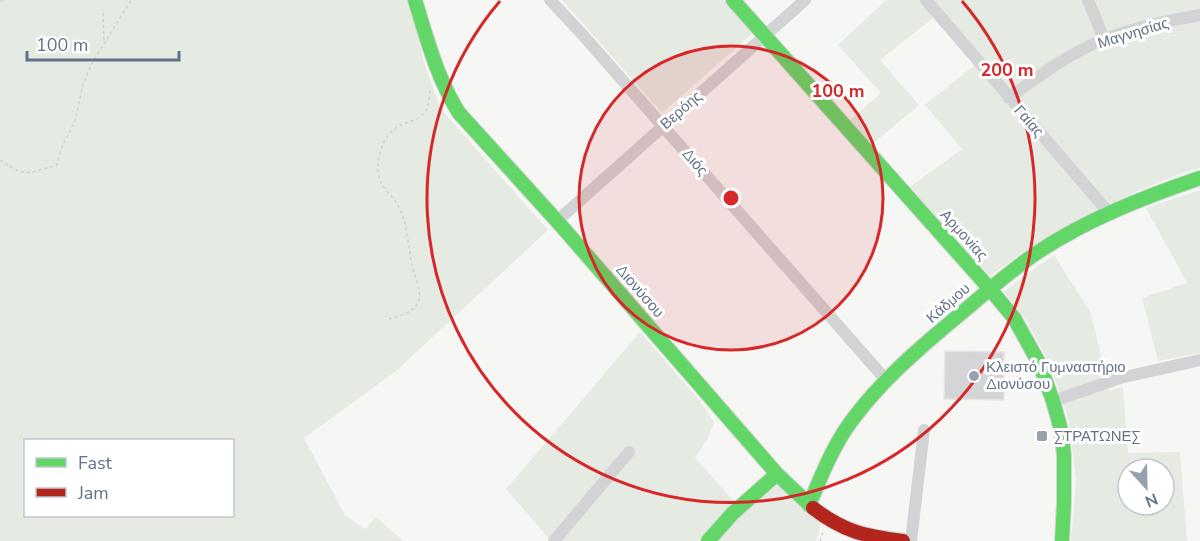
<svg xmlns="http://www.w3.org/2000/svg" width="1200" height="541" font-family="'Nunito Sans',sans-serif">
  <rect width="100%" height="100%" fill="#f6f7f5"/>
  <path fill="#e5eae3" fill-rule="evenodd" d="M0,0H408L412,11L424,62L440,108L548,230L396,371L304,438L345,515L365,529L376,517L403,541H0ZM26,440H232V516H26Z
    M562,0H723L753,33L662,113Z
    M886,0H1200V168L1185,172L1138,191L1084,217L1029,248L990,276L910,187L962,149L925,105L981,60L938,14L880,60L919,105L871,145L850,120L881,93L838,45Z
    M1200,190V353L1158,361L1142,298L1187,283L1146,208Z
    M1054,255L1091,313L1109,391L1123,387L1128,453L1180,452L1187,541H1071L1076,481L1069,421L1051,367L1027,321L1004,292L1031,271ZM1128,469H1164V505H1128Z
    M640,332L700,401L714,422L708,438L695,458L734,501L699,541H551L506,489Z
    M779,484L821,523L816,541H717L739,516Z"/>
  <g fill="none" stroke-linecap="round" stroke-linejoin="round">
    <path stroke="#d4dade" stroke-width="3" d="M0,1L3,0"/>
  </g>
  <path fill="#d4d5d6" stroke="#e6e6e5" stroke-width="1.5" d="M945,351L1004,352V400L944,399Z"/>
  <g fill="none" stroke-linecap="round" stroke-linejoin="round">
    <g stroke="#d2d5d6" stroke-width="16">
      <path id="fast" d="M415,0C427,39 437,78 459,113L557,221L777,474L813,508
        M733,0L990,289L1014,318L1039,363L1053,401L1061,430L1064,455V502L1062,541
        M809,505C821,477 832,448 850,423C878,384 916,351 953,320C981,297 1008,272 1038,252C1088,219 1144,197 1200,178
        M708,541L733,513L777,474"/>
    </g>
    <g stroke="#d2d5d6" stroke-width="16">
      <path id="jam" d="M813,508C844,532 865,536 903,541"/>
    </g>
    <path stroke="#cfd0d0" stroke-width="1.5" stroke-dasharray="3 3" stroke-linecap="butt" d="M103,13L104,43
      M0,160C16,170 23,177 42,169C47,168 52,167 57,165L60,151L75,121L83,85L91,65L131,0
      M389,319C399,316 416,312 419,300C422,293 414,273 412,265C408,245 408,225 399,207C392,194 379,187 378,172C377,154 384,133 401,125C409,121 419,120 425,112C429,106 429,97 430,90
      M820,541L823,532"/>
    <path stroke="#d2d3d4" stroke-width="12" d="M550,0L581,33L886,380
      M926,0L1109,213
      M1088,0L1104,39
      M1009,98C1039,76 1069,53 1105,39C1135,27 1168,21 1200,15
      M557,221L805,0
      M1053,401L1120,378L1200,360
      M554,541L629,452
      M911,541L924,430"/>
    <use href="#fast" stroke="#63d668" stroke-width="14"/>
    <use href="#jam" stroke="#b3261e" stroke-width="14"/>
  </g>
  <circle cx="731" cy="198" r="152" fill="#d62828" fill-opacity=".12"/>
  <g fill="none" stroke="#d62828" stroke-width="3">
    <circle cx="731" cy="198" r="152"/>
    <path d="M962 1A304 304 0 1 1 500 1"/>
  </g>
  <g fill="#97a1ae" stroke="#fff" stroke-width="2">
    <circle cx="974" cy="376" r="6"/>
    <rect x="1036" y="430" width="12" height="12" rx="3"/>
  </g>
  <g text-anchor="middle" stroke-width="6" stroke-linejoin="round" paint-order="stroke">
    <g font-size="15" fill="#647288" stroke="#fff">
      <text transform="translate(1133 33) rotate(-17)" y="5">Μαγνησίας</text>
      <text transform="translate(681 110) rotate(-41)" y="5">Βερόης</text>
      <text transform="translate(1029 121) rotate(49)" y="5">Γαίας</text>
      <text transform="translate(695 162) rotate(49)" y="5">Διός</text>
      <text transform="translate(964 235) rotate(48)" y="5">Αρμονίας</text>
      <text transform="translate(640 291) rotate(49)" y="5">Διονύσου</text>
      <text transform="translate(948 303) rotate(-41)" y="5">Κάδμου</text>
    </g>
    <g font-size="15" fill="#647288" stroke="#fff" text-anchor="start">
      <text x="986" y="372">Κλειστό Γυμναστήριο<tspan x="986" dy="17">Διονύσου</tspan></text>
      <text x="1054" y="441">ΣΤΡΑΤΩΝΕΣ</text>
    </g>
  </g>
  <circle cx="731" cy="198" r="9" fill="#d62828" stroke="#fff" stroke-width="3"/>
  <g font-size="18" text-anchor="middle" font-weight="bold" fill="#d62828" stroke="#fff" stroke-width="6" stroke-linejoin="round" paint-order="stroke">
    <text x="1007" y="76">200 m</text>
    <text x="838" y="97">100 m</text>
  </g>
  <rect x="24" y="439" width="210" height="78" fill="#ffffff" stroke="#c1c7cf" stroke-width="1.5"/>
  <rect x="36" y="458" width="30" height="9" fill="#63d668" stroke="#c1c7cf" stroke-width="1.5"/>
  <text x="78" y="469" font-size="18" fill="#647288">Fast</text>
  <rect x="36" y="488" width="30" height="9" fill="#b3261e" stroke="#c1c7cf" stroke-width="1.5"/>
  <text x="78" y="499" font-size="18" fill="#647288">Jam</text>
  <g transform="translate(1146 487) rotate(158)"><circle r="28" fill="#ffffff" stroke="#c1c7cf" stroke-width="1.5"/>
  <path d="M0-4.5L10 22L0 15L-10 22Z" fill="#97a1ae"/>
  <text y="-9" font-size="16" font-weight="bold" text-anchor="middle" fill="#647288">N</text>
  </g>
  <path d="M27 51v9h152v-9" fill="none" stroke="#647288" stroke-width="3"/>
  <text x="36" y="51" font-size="18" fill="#647288" stroke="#ffffff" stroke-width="4.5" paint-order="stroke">100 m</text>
</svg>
